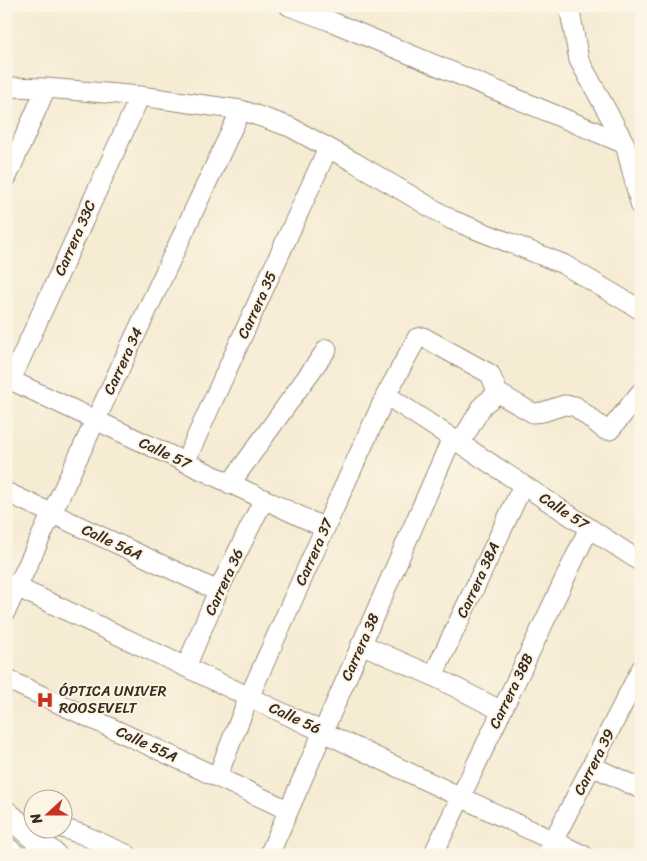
<svg xmlns="http://www.w3.org/2000/svg" width="647" height="861" font-family="Sriracha,sans-serif">
  <rect width="100%" height="100%" fill="#fcf5e5"/>
  <filter id="ink" filterUnits="userSpaceOnUse"><feTurbulence type="fractalNoise" baseFrequency=".02" numOctaves="2"/><feDisplacementMap in="SourceGraphic" scale="10" xChannelSelector="R" yChannelSelector="G"/><feConvolveMatrix kernelMatrix="1 2 1 2 8 2 1 2 1" color-interpolation-filters="sRGB"/></filter>
  <filter id="wash" filterUnits="userSpaceOnUse"><feTurbulence type="fractalNoise" baseFrequency=".0096" numOctaves="4" result="noise"/><feDisplacementMap in="SourceGraphic" scale="20" xChannelSelector="R" yChannelSelector="G"/><feGaussianBlur stdDeviation="1.12" result="paint"/><feColorMatrix in="noise" values="0 0 0 0 0 0 0 0 0 0 0 0 0 0 0 0 0 1.4 0 .05"/><feComposite in="paint" operator="in"/></filter>
  <g filter="url(#wash)">
    <rect width="100%" height="100%" fill="#f6ebd3"/>
  </g>
  <g filter="url(#ink)">
    <g fill="none" stroke-linecap="round" stroke-linejoin="round">
      <g stroke="#988a78" stroke-width="21">
        <path id="minor" d="M289,6L330,21L625,144
          M569,6L579,60L625,144L641,207
          M6,87L46,88L140,96L241,110L290,127L354,162L452,220L563,264L641,310
          M6,179L46,88
          M6,378L325,528
          M11,380L140,96
          M386,395L641,562
          M460,443L483,405L498,393
          M185,462L328,148
          M230,484L327,349
          M6,492L218,591
          M6,582L583,855
          M6,611L241,110
          M361,644L433,676L502,711
          M186,667L218,591L264,499
          M433,676L523,485
          M6,679L288,810
          M592,766L641,789
          M217,777L249,697L325,528L386,395L417,338L423,337L490,374L498,393L533,413L543,412L564,405L575,406L605,430H610L641,392
          M62,828L81,834L128,855
          M269,855L452,438
          M433,855L589,528
          M546,855L641,669"/>
      </g>
      <g stroke="#988a78" stroke-width="26">
        <path id="major" d="M6,813L54,855
          M6,849L13,855"/>
      </g>
      <use href="#minor" stroke="#fff" stroke-width="19"/>
      <use href="#major" stroke="#fff" stroke-width="24"/>
    </g>
  </g>
  <defs>
    <g id="hospital-bare" transform="scale(1.35)"><path d="M-5-5h3v3.5h4V-5h3V5h-3V1.5h-4V5h-3Z" fill="#c8321e" stroke="#fcf5e5" stroke-width="2.5" paint-order="stroke"/></g>
  </defs>
  <g fill-rule="evenodd">
    <use href="#hospital-bare" x="45" y="700"/>
  </g>
  <g text-anchor="middle" stroke-width="4" stroke-linejoin="round" paint-order="stroke">
    <g font-size="15" fill="#3b2a1e" stroke="#fcf5e5">
      <text transform="translate(75 238) rotate(-66)" y="5">Carrera 33C</text>
      <text transform="translate(257 305) rotate(-65)" y="5">Carrera 35</text>
      <text transform="translate(123 361) rotate(-65)" y="5">Carrera 34</text>
      <text transform="translate(165 453) rotate(25)" y="5">Calle 57</text>
      <text transform="translate(564 511) rotate(33)" y="5">Calle 57</text>
      <text transform="translate(112 542) rotate(25)" y="5">Calle 56A</text>
      <text transform="translate(314 552) rotate(-66)" y="5">Carrera 37</text>
      <text transform="translate(478 580) rotate(-65)" y="5">Carrera 38A</text>
      <text transform="translate(224 582) rotate(-65)" y="5">Carrera 36</text>
      <text transform="translate(360 647) rotate(-66)" y="5">Carrera 38</text>
      <text transform="translate(511 691) rotate(-64)" y="5">Carrera 38B</text>
      <text transform="translate(295 718) rotate(25)" y="5">Calle 56</text>
      <text transform="translate(147 744) rotate(25)" y="5">Calle 55A</text>
      <text transform="translate(594 762) rotate(-63)" y="5">Carrera 39</text>
    </g>
    <g font-size="15" fill="#3b2a1e" stroke="#fcf5e5" text-anchor="start">
      <text x="59" y="696">ÓPTICA UNIVER<tspan x="59" dy="17">ROOSEVELT</tspan></text>
    </g>
  </g>
  <rect width="647" height="861" fill="none" stroke="#fcf5e5" stroke-width="25"/>
  <g transform="translate(48 814) rotate(249)"><circle r="24" fill="#fcf5e5" stroke="#afa495"/>
  <path d="M0-4L9 19L0 12L-9 19Z" fill="#c8321e"/>
  <text y="-8" font-size="14" font-weight="bold" text-anchor="middle" fill="#3b2a1e">N</text>
  </g>
</svg>
